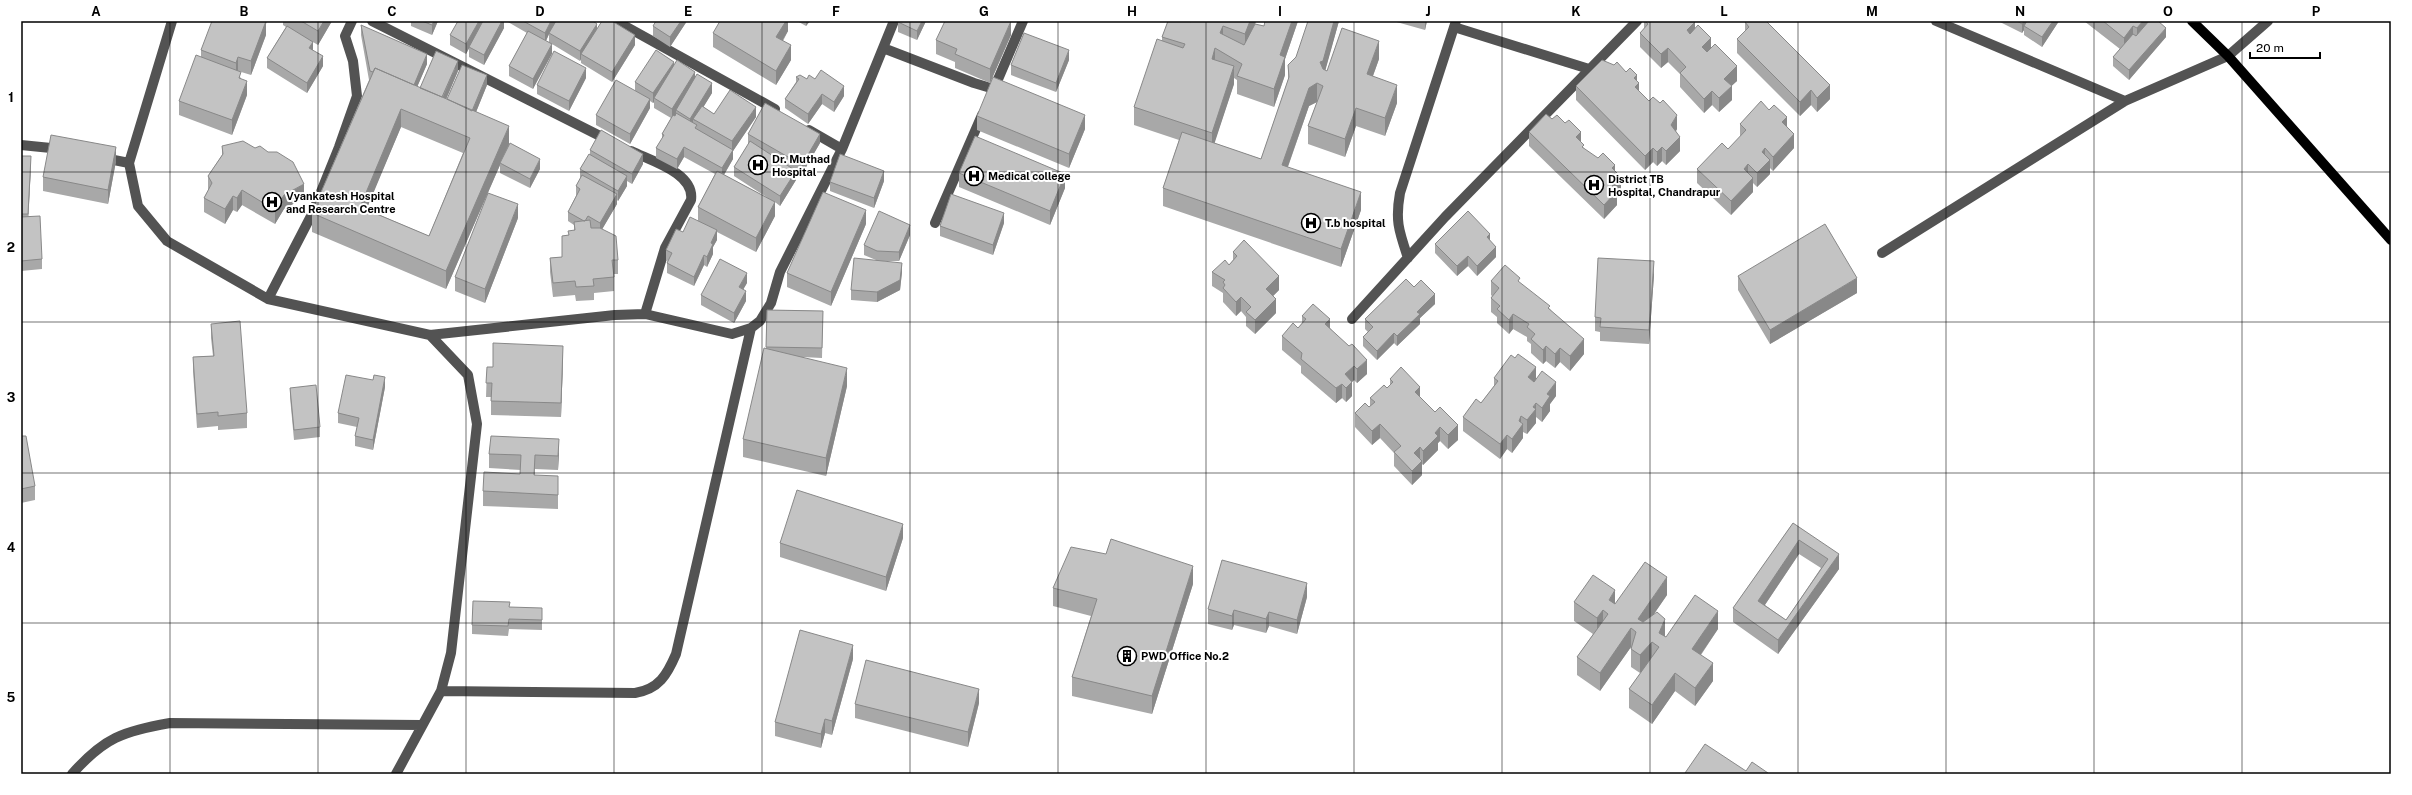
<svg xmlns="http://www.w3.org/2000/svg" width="2412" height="795" font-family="'Public Sans',sans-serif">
  <rect width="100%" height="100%" fill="#fff"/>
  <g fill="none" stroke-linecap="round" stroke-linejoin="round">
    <path stroke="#535353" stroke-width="10" d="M172,21L129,163L138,206L167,241L268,299L430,335L468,375L477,424L451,653L441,691L396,774
      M372,21L610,141
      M616,21L775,109
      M1936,21L2125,101
      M1454,27L1589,69
      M883,48L974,83L994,89
      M993,91L1023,21
      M809,130L842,149
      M21,145L61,149
      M631,151C651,161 695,173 691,200L665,248L645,314
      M104,158L129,163
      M935,223L982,115
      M1882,253L2125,101L2228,56L2268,21
      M1408,258C1399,231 1395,221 1400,193L1456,21
      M268,299L312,214L339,147L357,96L353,61L345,36L352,21
      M1352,319L1445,217L1637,21
      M430,335L615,315L645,314L732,334L751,328L760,321L771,303L780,272L842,149L894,21
      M441,691L635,693C659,689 667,675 676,654L751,328
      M72,774C105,737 122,732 170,723L422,725"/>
    <path stroke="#000" stroke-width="10" d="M2192,21L2228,56L2391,240"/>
  </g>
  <path fill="#a8a8a8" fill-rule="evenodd" d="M283,21H332L318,45L313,42V50L323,66L307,93L267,68V58L286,27L283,25Z
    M411,21H438L432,35L411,26Z
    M504,21V28L484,65L469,57V48L466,54L450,45V35Z
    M508,21H593L597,28L635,45L612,82L581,63V59L580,61L552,44L533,89L509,76V66L527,33L508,22ZM549,34V42L546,41Z
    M656,21H687L670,47L653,36V26Z
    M788,21V31L783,41L791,60L776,85L713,47V33Z
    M797,21H810L806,26Z
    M926,21L917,40L898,32V22Z
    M1168,21H1256L1255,25L1264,26L1265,21H1298L1285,59V75L1274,107L1237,94V80L1234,78V84L1214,143L1261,159L1288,80V65L1339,21L1325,70L1327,71L1379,59L1373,76L1397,103L1385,136L1356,126L1345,157L1308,144V126L1317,102L1309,106L1288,167L1361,210L1341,267L1163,206V188L1179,140L1134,125V107L1162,41V37Z
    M1393,21H1427L1425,30Z
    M1644,21H1694L1695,28L1737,81L1731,86L1732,100L1719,112L1712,105L1704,113L1680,87V74L1668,62L1661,68L1640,47V33L1644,29Z
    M1998,21H2059L2042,47L2024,35V30L2022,33Z
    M2084,21H2149L2166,37L2129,80L2113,66V57L2120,49Z
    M1745,22L1830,99L1817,112L1811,105L1800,116L1737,53V39L1745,31Z
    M266,24V35L251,75L238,71L247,95L232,135L179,115V101L201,57V50Z
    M361,25L427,64L417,87L420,88L458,71L446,99H447L487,85L476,112L509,144L540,169L530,188L500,173V165L446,289L312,232V213L369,80L361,35ZM401,127L463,153L429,236L366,209Z
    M1011,35L990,83L955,68V62L936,54V40Z
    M1069,60L1056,92L1011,75V65Z
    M674,66L695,77L712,93L703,107L714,114L756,117L733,151V159L724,175L768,198L734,176V167L749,144L748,143V134L820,143L802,174L796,171V180L780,206L775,202V216L756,252L717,232V240L713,247V254L707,267L704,265L694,286L667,273V263L668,261L666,260V250L683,232L698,220V207L715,174L684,157L677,169L656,158V148L662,139V134L671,118L654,108V102L653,103L650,101V108L630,144L596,125V115L635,90V82Z
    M1626,72L1637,81L1639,91L1677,129L1676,131L1680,151L1666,165L1662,161L1657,166L1653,162L1645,170L1576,100V86Z
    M796,77L807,79L844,96L834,112L822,104L808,124L785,108V99L796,82Z
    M586,78L569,111L537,94V85Z
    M977,116L1085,129L1069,168L977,130Z
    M1552,119L1581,142L1584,149L1615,171L1621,191L1617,195V205L1604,219L1529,146V132Z
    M1740,124L1787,126L1794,148L1773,171L1770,168V174L1757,187L1753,183V192L1731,215L1697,183V169L1728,149L1740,137Z
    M222,146L255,148L304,198L284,209L275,224L242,205L237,212L233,210L225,224L204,212V198L208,191V176L222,155Z
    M590,150L643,164L632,184L627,181V186L618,201L617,200V204L602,229L618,260V274H614V291L594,293V300L576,301L575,295L553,297L550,272V258L562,257V236L568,235L574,230V225L568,221V212L576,196V186L580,179V169L590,154Z
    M21,156L31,166L28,217L42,259V269L21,271Z
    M116,161L108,204L43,191V177Z
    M959,173L1065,188L1050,225L959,187Z
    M884,181L874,208L830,191V182Z
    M518,218L485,303L455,291V277Z
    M1004,223L993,255L940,236V226Z
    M866,224L831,306L787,287V273Z
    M910,235L899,261H880L902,272L900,290L877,302L851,300V290L876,260L864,255V245Z
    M1490,241L1496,257L1477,276L1468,266L1457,276L1435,253V244Z
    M1233,252L1279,290L1273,296L1276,313L1255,334L1246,326V317L1241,311L1236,316L1223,302V293L1212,286V272L1229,265L1233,260Z
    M1654,275L1649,344L1600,341V332L1595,331V317Z
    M1738,276L1857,293L1770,344L1738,290Z
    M1491,281L1520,283L1550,309L1584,354L1570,371L1560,362L1555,368L1546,361L1543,364L1531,353V344L1527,341V337L1513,329L1509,334L1497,323V317L1491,312V298L1492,296L1491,295Z
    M747,283L743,289L746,301L734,323L701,305V295Z
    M1414,287L1435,304L1420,318V324L1397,346L1394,343L1377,360L1363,346V337L1368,332L1365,329V319Z
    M767,310L823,311L822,358L802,357L847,386L826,476L743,457V439L766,349Z
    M1302,316L1330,328L1367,374L1357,383L1354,380L1352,382V396L1346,402L1342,398L1336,403L1301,373V366L1282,350V336L1298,328L1302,323Z
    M211,324L247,413V428L218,430V426L197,428L193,371V357L213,356L211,338Z
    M563,360L561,417L491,415V397H486L487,367H493Z
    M1494,378L1536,379L1556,396L1550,404V411L1542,422L1536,417V423L1527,434L1523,432V438L1512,453L1507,449L1500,459L1463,431V417L1481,403L1494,386Z
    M1390,379L1420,397L1458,440L1448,449L1440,441L1438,443V450L1423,465L1422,464V475L1412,485L1394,466V453L1380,438L1372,445L1355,427V413L1369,407L1370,406V398L1387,388L1390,385Z
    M385,387L373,450L355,446V436L357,427L338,423V413Z
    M290,388L320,427V437L294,440L290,397Z
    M21,436L35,486V500L21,503Z
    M559,453L558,470L535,469V475L558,490V509L483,506V491L520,474L521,470L489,468V454Z
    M1793,523L1839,569L1778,654L1733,622V608ZM1799,554L1821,568L1786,620L1765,605Z
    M903,538L886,591L780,557V543Z
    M1193,584L1152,714L1072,696V677L1091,616L1053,606V588Z
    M1667,595L1654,614L1665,637H1666L1718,629L1701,655L1713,681L1695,706L1675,691L1652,724L1629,708V689L1644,669L1640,673L1631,667V647L1600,691L1577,675V657L1593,634L1574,621V602L1615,604Z
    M1307,597L1297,634L1269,626L1266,633L1234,625L1232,630L1208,624V609Z
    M510,607L542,618V630L509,629L508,636L472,634V625Z
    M853,659L832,735L825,733L821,748L775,736V722Z
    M979,703L968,747L855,718V704Z"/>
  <path fill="#888" d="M263,21H267L266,24V35L251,75V61Z
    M324,21H332L318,45V31Z
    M434,21H438L432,35V25Z
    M479,21H484L466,54V44Z
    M502,21H504V28L484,65V55Z
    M551,21H557L549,33V34L545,43V33Z
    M681,21H687L670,47V37Z
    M786,21H788V31L776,51V37Z
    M806,21H810L806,26Z
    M922,21H926L917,40V31Z
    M1011,21V35L990,83V69Z
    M1250,21H1256L1245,52V34Z
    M1292,21H1298L1285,59V75L1274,107V89L1280,55Z
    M1334,21H1339L1323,79L1320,62Z
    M1425,21H1427L1425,30Z
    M2024,21H2028L2024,26V30L2022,33V24Z
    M2053,21H2059L2042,47V37Z
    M2143,21H2149L2137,43V28Z
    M1695,22V36L1687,44V30Z
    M597,24V33L581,54V59L580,61V51Z
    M1223,26V44L1220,33Z
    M2133,26V40L2124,52V38Z
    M2166,28V37L2129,80V70Z
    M635,35V45L612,82V72Z
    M1711,38V52L1702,61V47Z
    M1379,41V59L1367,92V74Z
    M313,42V51L309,48Z
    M552,44V54L533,89V79Z
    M791,45V60L776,85V71Z
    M1215,48V66L1212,59Z
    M1668,48V62L1661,68V54Z
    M1069,50V60L1056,92V83Z
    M427,54V64L412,99V89Z
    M323,56V66L307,93V83Z
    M238,57V71L236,77V63Z
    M458,61V71L442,109V99Z
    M674,62V72L654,98V102L653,103V93Z
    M1234,66V84L1212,151V133Z
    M1737,66V81L1724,93V79Z
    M586,68V78L569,111V101Z
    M695,72V82L676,110V114L672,119V109Z
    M487,75V85L472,122V112Z
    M1637,75V85L1639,83V97L1635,101L1634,78Z
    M247,81V95L232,135V120Z
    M712,83V93L695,121L693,119V124L690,128V119Z
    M1317,83V102L1309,106L1282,183V165L1309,88Z
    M1397,85V103L1385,136V118Z
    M1830,85V99L1817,112V98Z
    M844,86V96L834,112V102Z
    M1732,86V100L1719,112V98Z
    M1811,90V105L1800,116V102Z
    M1712,91V105L1704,113V99Z
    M822,94V104L808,124V114Z
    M650,99V108L630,144V134Z
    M756,107V117L733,151V159L722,178V168L732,150V141Z
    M1356,108V126L1345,157V139Z
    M401,109V127L360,225V207Z
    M1085,115V129L1069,168V154Z
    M1677,115V129L1671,140V125Z
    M1787,117V131L1782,122Z
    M509,126V144L500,163V165L446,289V271Z
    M1581,132V146L1576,137Z
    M820,134V143L802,174V165Z
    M1794,134V148L1773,171V157Z
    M1680,137V151L1666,165V151Z
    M116,147V161L108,204V190Z
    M684,147V157L677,169V159Z
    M1662,147V161L1657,166V152Z
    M1653,148V162L1645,170V156Z
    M1765,148V163L1762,152Z
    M643,154V164L632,184V174Z
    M31,156V166L28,224V214Z
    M540,159V169L530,188V179Z
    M1770,160V174L1757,187V173Z
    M1748,164V178L1744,169Z
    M1615,165V179L1612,168Z
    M796,171V180L780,206V196Z
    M884,171V181L874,208V198Z
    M1065,174V188L1050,225V211Z
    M627,176V186L618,201V191Z
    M1621,177V191L1617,195V205L1604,219V205L1612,186Z
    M1753,178V192L1731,215V201Z
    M304,184V198L284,209L275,224V210L284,195Z
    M242,190V205L237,212V198Z
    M1361,192V210L1341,267V249Z
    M617,194V204L600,233V223Z
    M233,196V210L225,224V209Z
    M775,202V216L756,252V238Z
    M518,204V218L485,303V289Z
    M866,210V224L831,306V292Z
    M1004,213V223L993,255V245Z
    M910,225V235L899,261V252Z
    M717,230V240L713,247V254L707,267V257L711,243Z
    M1490,234V244L1487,237Z
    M1496,247V257L1477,276V266Z
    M704,255V265L694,286V277Z
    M1468,256V266L1457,276V266Z
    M1654,261V275L1649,344V330Z
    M902,263V272L900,290L877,302V292Z
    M747,273V283L739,297V287Z
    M1279,276V290L1266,303V289Z
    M1857,278V293L1770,344V330Z
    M746,291V301L734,323V313Z
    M1435,294V304L1420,318V324L1397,346V336L1417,312Z
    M1241,297V311L1236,316V302Z
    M1276,299V313L1255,334V320Z
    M1513,314V329L1509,334V320Z
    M1330,319V333L1325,324Z
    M1394,333V343L1377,360V351Z
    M1584,339V354L1570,371V356Z
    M563,346V360L561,417V403Z
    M1546,346V361L1543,364V350Z
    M1560,348V362L1555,368V354Z
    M1367,360V374L1357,383V369Z
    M1354,366V380L1346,388L1345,374Z
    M1536,367V381L1528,392V377Z
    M847,368V386L826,476V458Z
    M385,377V387L373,450V440Z
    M1352,382V396L1346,402V388Z
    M1556,382V396L1550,404V411L1542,422V408L1547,394Z
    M1342,384V398L1336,403V388Z
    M1420,387V401L1415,392Z
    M1536,403V423L1527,434V420Z
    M1521,416V426L1523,424V438L1512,453V439L1519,421Z
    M1380,424V438L1372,445V431Z
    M1458,425V440L1448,449V435Z
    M1440,427V441L1438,443V450L1423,465V451L1435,433Z
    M1507,435V449L1500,459V444Z
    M559,439V453L558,470V456Z
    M1420,447V461L1414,453Z
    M1422,461V475L1412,485V471Z
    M903,524V538L886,591V577Z
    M1799,540V554L1758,615V601Z
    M1839,554V569L1778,654V640Z
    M1193,566V584L1152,714V696Z
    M1667,577V595L1638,637V619Z
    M1307,583V597L1297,634V620Z
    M1615,590V609L1609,600Z
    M1234,610V625L1232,630V616Z
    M1603,610V628L1597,636V618Z
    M1718,611V629L1692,667V649Z
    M1269,612V626L1266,633V619Z
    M1665,619V637L1659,633Z
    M1631,628V647L1600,691V673Z
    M1652,642V660L1640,673V655Z
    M853,645V659L832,735V721Z
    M1713,663V681L1695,706V688Z
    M1675,673V691L1652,724V705Z
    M979,689V703L968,747V732Z
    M825,719V733L821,748V734Z"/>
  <path fill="#c3c3c3" stroke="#888" fill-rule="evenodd" d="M212,21H266L251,61L238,57L236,63L201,50Z
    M301,21H324L318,31Z
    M422,21H434L432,25Z
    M458,21H479L466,44L450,35Z
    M483,21H502L484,55L469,47Z
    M523,21H551L545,33Z
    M556,21H593L597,24L580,51L549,33Z
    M602,21H612L635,35L612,72L581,54Z
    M656,21H681L670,37L653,26Z
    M720,21H786L776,37L791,45L776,71L713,33Z
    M899,21H922L917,31L898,22Z
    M945,21H1011L990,69L955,54L957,49L936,40Z
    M1168,21H1189L1191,22L1192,21H1250L1245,34L1223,26L1220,33L1244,45L1255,24L1264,26L1265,21H1292L1280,55L1285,57L1274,89L1237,76L1242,64L1215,48L1212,59L1234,66L1212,133L1134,107L1157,39L1183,48L1185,44L1162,37Z
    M1308,21H1334L1323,61L1320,62L1323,69L1327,71L1342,28L1379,41L1367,74L1397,85L1385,118L1356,108L1345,139L1308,126L1323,86L1317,83L1309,88L1282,165L1361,192L1341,249L1163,188L1182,132L1261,159L1289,77L1288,65L1296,57Z
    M1645,21H1694L1695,22L1687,30L1690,34L1698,25L1711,38L1702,47L1707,52L1715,44L1737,66L1724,79L1732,86L1719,98L1712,91L1704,99L1680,73L1686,67L1668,48L1661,54L1640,33L1648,24Z
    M1746,21H1766L1830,85L1817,98L1811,90L1800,102L1737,39L1749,27L1745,22Z
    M2017,21H2024L2022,24Z
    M2027,21H2053L2042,37L2024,26Z
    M2103,21H2143L2137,28L2133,26L2124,38Z
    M2149,21H2158L2166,28L2129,70L2113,57L2133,34L2136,36Z
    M361,25L427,54L414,85L375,68L373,72L370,71Z
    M287,26L313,42L309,48L323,56L307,83L267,58Z
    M528,31L552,44L533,79L509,66Z
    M1024,33L1069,50L1056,83L1011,65Z
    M656,50L674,62L653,93L635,82Z
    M436,51L458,61L442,97L420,88Z
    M554,51L586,68L569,101L537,85Z
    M196,55L241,72L239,78L247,81L232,120L179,101Z
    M677,60L695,72L672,109L654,98Z
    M1602,60L1614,65L1617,62L1626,72L1630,68L1637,75L1634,78L1639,83L1635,87L1649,101L1653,97L1660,103L1663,100L1677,115L1671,125L1680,137L1666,151L1662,147L1657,152L1653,148L1645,156L1576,86Z
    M462,65L487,75L472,111L447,99Z
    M375,68L509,126L446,271L312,213ZM401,109L470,138L429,236L360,207Z
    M821,70L844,86L834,102L822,94L808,114L785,99L799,79L796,77L800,75L807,79L809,75L815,79Z
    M697,74L712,83L690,119L676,110Z
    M993,77L1085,115L1069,154L977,116Z
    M616,80L650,99L630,134L596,115Z
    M730,90L756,107L732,141L693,119L702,106L714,114Z
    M1761,101L1769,110L1774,105L1787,117L1782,122L1794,134L1773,157L1765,148L1762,152L1770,160L1757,173L1748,164L1744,169L1753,178L1731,201L1697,169L1722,143L1728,149L1746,130L1740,124Z
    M765,103L820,134L802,165L748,134Z
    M676,113L697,125L695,128L733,150L722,168L684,147L677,159L656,148L664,135L662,134L673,115L675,116Z
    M1546,114L1552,119L1557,115L1565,123L1569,120L1581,132L1576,137L1584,145L1582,147L1598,158L1603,153L1615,165L1612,168L1621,177L1612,186L1617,191L1604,205L1529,132Z
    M601,130L643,154L632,174L590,150Z
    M51,135L116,147L108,190L43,177Z
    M975,136L1065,174L1050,211L959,173Z
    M243,141L255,148L260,146L268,152H277L293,162L304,184L284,195L275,210L242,190L237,198L233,196L225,209L204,198L212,183L208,176L223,154L222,146Z
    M750,141L796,171L780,196L734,167Z
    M510,143L540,159L530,179L500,163Z
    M589,154L627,176L618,191L580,169Z
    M840,154L884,171L874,198L830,182Z
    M21,156H31L28,214H21Z
    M717,171L775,202L756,238L698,207Z
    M582,175L617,194L600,223L588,216L585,221H584L568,212L580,189L576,186Z
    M823,192L866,210L831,292L787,273Z
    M488,193L518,204L485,289L455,277Z
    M951,194L1004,213L993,245L940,226Z
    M879,211L910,225L899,252L877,251L864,245Z
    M1468,211L1490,234L1487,237L1496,247L1477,266L1468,256L1457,266L1435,244Z
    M40,216L42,259L21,261V217Z
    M690,217L717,230L711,243L713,244L707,257L704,255L694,277L667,263L672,253L666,250L676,229L683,232Z
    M590,220L591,228H600L616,236L618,260H612L614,277L593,279L594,286L576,287L575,281L553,283L550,258L562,257V236L569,235L568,231L575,230L574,222Z
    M1825,224L1857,278L1770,330L1738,276Z
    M1244,240L1279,276L1266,289L1276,299L1255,320L1246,312L1251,307L1241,297L1236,302L1223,288L1225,285L1223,282L1225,280L1212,272L1225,260L1229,265L1237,256L1233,252Z
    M854,258L902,263L900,280L877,292L851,290Z
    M1598,258L1654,261L1649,330L1600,327L1601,318L1595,317Z
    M720,259L747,273L739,287L746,291L734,313L701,295Z
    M1505,265L1520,278L1518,281L1550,306L1548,308L1584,339L1570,356L1560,348L1555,354L1546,346L1543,350L1531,339L1535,334L1527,327L1529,324L1513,314L1509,320L1497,309L1500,306L1491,298L1499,288L1491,281Z
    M1406,279L1414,287L1421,280L1435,294L1417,312L1420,314L1397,336L1394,333L1377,351L1363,337L1373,327L1365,319Z
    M1313,304L1330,319L1325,324L1349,346L1352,344L1367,360L1357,369L1354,366L1345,374L1352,382L1346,388L1342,384L1336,388L1301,359L1302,353L1282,336L1293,323L1298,328L1306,319L1302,316Z
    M767,310L823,311L822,348L766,347Z
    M240,321L247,413L218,416V412L197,414L193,357L214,356L211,324Z
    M493,343L563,346L561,403L491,401L492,383H486L487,367H493Z
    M764,348L847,368L826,458L743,439Z
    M1518,354L1536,367L1528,377L1534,382L1542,371L1556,382L1547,394L1550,396L1542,408L1536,403L1533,407L1536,409L1527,420L1521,416L1519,421L1523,424L1512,439L1507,435L1500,444L1463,417L1476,399L1481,403L1498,381L1494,378L1511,355L1515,358Z
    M1401,367L1420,387L1415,392L1435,412L1440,407L1458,425L1448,435L1440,427L1435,433L1438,436L1423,451L1420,447L1414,453L1422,461L1412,471L1394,452L1401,446L1380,424L1372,431L1355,413L1365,403L1369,407L1375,402L1370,398L1384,385L1387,388L1393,382L1390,379Z
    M346,375L373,380L374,375L385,377L373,440L355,436L359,418L338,413Z
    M316,385L320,427L294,430L290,388Z
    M21,436H26L35,486L21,489Z
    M491,436L559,439L558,456L535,455L534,475L558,476V495L483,491L484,472L520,474L521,455L489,454Z
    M797,490L903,524L886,577L780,543Z
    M1793,523L1839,554L1778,640L1733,608ZM1799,540L1828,559L1786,620L1758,601Z
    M1111,539L1193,566L1152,696L1072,677L1097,599L1053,588L1071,547L1106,554Z
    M1222,560L1307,583L1297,620L1269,612L1266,619L1234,610L1232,616L1208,609Z
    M1645,562L1667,577L1638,619L1643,622L1657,612L1665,619L1659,633L1666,637L1695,595L1718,611L1692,649L1713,663L1695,688L1675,673L1652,705L1629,689L1659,647L1652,642L1640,655L1631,649L1636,632L1631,628L1600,673L1577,657L1608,614L1603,610L1597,618L1574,602L1593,575L1615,590L1609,600L1615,604Z
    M473,601L510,602L509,607L542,608V620L509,619L508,626L472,625Z
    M800,630L853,645L832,721L825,719L821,734L775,722Z
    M866,660L979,689L968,732L855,704Z
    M1705,744L1746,771L1752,762L1768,773L1767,774H1688L1685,773Z"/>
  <path fill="none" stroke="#000" stroke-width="1" stroke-opacity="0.55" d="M170,21V774M318,21V774M466,21V774M614,21V774M762,21V774M910,21V774M1058,21V774M1206,21V774M1354,21V774M1502,21V774M1650,21V774M1798,21V774M1946,21V774M2094,21V774M2242,21V774M21,172H2391M21,322H2391M21,473H2391M21,623H2391"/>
  <defs>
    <g id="hospital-ring" transform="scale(1)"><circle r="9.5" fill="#fff" stroke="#000" stroke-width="1.5"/><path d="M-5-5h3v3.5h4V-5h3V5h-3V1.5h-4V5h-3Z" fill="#000"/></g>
    <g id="building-ring" transform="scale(1)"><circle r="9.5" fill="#fff" stroke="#000" stroke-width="1.5"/><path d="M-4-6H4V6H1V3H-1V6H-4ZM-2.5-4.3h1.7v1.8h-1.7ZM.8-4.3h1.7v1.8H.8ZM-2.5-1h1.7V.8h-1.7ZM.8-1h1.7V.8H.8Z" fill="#000"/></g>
  </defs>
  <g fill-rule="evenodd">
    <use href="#hospital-ring" x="758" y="165"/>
    <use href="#hospital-ring" x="974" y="176"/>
    <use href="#hospital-ring" x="1594" y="185"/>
    <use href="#hospital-ring" x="272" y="202"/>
    <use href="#hospital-ring" x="1311" y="223"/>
    <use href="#building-ring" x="1127" y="656"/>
  </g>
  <g text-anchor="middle" stroke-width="4" stroke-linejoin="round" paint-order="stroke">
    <g font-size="11" font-weight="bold" fill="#000" stroke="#fff" text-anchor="start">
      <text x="772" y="163">Dr. Muthad<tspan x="772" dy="13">Hospital</tspan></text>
      <text x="988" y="180">Medical college</text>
      <text x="1608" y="183">District TB<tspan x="1608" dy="13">Hospital, Chandrapur</tspan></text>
      <text x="286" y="200">Vyankatesh Hospital<tspan x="286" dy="13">and Research Centre</tspan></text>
      <text x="1325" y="227">T.b hospital</text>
      <text x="1141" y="660">PWD Office No.2</text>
    </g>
  </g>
  <rect width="2412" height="795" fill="none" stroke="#ffffff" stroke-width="44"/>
  <path d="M2250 52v6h70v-6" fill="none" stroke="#000000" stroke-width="2"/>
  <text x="2256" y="52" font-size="12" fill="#000000" stroke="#ffffff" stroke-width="3" paint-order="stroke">20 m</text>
  <rect x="22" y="22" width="2368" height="751" fill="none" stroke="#000" stroke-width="1.5"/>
  <g font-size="13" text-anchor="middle" font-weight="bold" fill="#000">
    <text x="96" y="16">A</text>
    <text x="244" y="16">B</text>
    <text x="392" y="16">C</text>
    <text x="540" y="16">D</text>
    <text x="688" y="16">E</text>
    <text x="836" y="16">F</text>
    <text x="984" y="16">G</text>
    <text x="1132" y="16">H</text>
    <text x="1280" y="16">I</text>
    <text x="1428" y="16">J</text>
    <text x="1576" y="16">K</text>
    <text x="1724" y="16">L</text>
    <text x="1872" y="16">M</text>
    <text x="2020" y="16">N</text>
    <text x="2168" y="16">O</text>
    <text x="2316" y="16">P</text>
    <text x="11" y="102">1</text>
    <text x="11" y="252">2</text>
    <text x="11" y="402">3</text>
    <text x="11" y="552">4</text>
    <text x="11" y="702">5</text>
  </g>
</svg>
